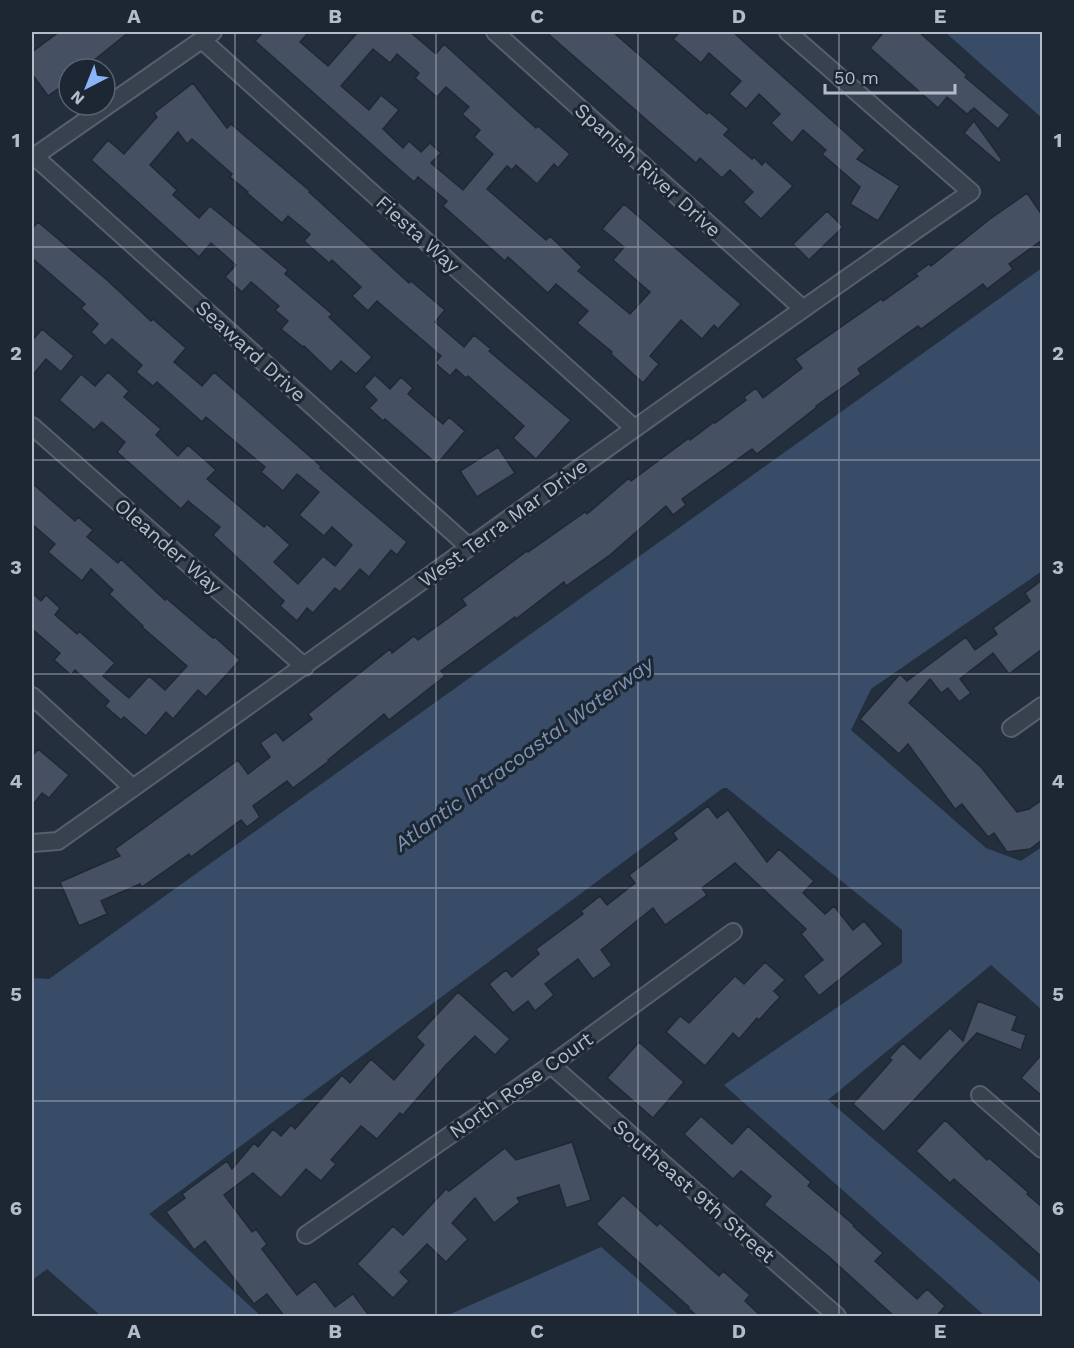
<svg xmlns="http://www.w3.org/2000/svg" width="1074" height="1348" font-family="'Work Sans',sans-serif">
  <rect width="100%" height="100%" fill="#242f3e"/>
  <path fill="#394c67" d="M945,32H1042V118Z
    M1042,268V571L871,689L851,730L986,848L1021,861L1042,847V1010L991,965L828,1100L1042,1284V1316H985L724,1085L902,963V930L727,788H723L149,1214L261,1316H101L47,1269L32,1280V978L49,979Z
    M601,1247L680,1316H446Z"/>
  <path fill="#455162" stroke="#1f2835" stroke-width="1.5" fill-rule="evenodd" d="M59,32H129L83,69H69V81L48,96L32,74V52Z
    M263,32H309L300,42L328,66L358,32H410L436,54L444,44L536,128L538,126L570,154L558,168L554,164L537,184L516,165L512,170L507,166L487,189L546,240L550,236L582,267L578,271L630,314L650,292L613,260L624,247L602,229L624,204L741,304L718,329L714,325L702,339L681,320L650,356L659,364L643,383L611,354L612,352L577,323L588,311L556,284L548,293L508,257L505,261L443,206L447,201L418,177L414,182L255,41ZM373,49L390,63L397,54L419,73L415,78L437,97L446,87L469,107L462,114L480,130L474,137L493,154L463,190L431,163L441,153L430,143L421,152L409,141L403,148L383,129L399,110L381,95L369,110L341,86Z
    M546,32H613L707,114L709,112L729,129L724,135L752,159L754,157L762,165L765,161L793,186L761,219L743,202L753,192L730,170L722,178L700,158L696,163Z
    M680,32H733L865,150L857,159L900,186L878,221L850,204L860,187L822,154L826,150L803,130L792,143L771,123L780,114L759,94L746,109L729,94L741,81L709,53L701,63L673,39Z
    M884,32H919L967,75L965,77L1010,115L998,129L974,108L967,114L947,97L938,108L870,48Z
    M193,83L227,128L231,124L310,191L309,192L409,283L411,281L445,310L435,322L464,347L474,335L491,349L489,351L571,420L536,459L513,438L524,426L468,376L466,378L456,369L450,376L435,363L441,356L377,301L368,311L352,296L361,287L332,260L329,263L304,241L310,234L288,216L282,223L247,193L248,192L230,177L232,174L192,139L187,144L178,132L150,165L177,190L173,195L199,218L210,206L288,270L285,274L332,314L329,317L372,357L356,374L341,361L331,372L304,346L303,347L281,329L288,321L275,310L279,306L251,282L242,292L225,277L236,265L211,243L199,257L91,160L108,140L124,154L157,117L154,113Z
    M974,121L1002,160L999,163L964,133Z
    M1027,193L1042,215V240L1009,264L1013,269L987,289L983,284L921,329L918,326L858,369L861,374L816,406L817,407L757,454L752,449L682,499L686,505L673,515L666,506L610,555L566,586L564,582L516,619L515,617L441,671L445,676L389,720L384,714L328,760L329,761L293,788L287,781L253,806L260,817L247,827L241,820L191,857L189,854L142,887L140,884L101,901L107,914L79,926L60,882L120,856L115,849L238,760L248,774L270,757L260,743L276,732L283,741L312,719L308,714L390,649L392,653L414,636L418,640L466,605L462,599L527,551L528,552L585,512L587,514L629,478L631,481L689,438L690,440L714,422L715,423L746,400L744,397L756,388L763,398L802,368L795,359L881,299L883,301L918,276L915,274L929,264L931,266L990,219Z
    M827,211L843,227L809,260L793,244Z
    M38,222L107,280L151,321L153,319L186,348L174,362L202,386L214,372L322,467L320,468L407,542L397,555L391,550L369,577L360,569L340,592L335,588L313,613L307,608L297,621L280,606L284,601L213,535L220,527L188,501L181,509L117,452L125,442L102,422L94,430L59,400L81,374L95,386L108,372L129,391L124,397L161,429L156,435L178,456L188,445L216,470L207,479L264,527L267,524L290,545L274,562L298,584L323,556L335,566L352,545L332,527L324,536L299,515L319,492L297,474L283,491L261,472L265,467L206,417L202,422L157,382L153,386L136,372L142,365L112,339L105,346L91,332L98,324L81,308L85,304L32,258V229Z
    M42,329L74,356L61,372L46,359L32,376V341Z
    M375,375L390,389L401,377L413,388L408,394L443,424L449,417L465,431L437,464L385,419L383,421L369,408L377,400L364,387Z
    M498,447L515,473L477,497L460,471Z
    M32,483L75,521L78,517L93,530L87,537L118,563L121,559L165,600L166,598L213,638L215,637L240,660L206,697L198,690L173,719L166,712L146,736L124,717L121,720L105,706L109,701L75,670L71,675L54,660L60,653L32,629V593L41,601L46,595L60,608L55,615L77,634L79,631L115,663L103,676L129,698L149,676L165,690L187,666L142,627L143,626L109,594L113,590L91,569L82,581L48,552L55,544L32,524Z
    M1042,580V649L1009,674L993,653L960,679L971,693L959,702L948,688L941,693L930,679L909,703L981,767L1017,812L1029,809L1042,800V840L1030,849L1007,852L994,833L988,837L962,804L955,809L908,744L899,754L860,719L900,674L907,681L966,637L975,650L997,634L993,628L1030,601L1025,593Z
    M38,749L69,775L49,798L42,793L32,806V756Z
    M708,806L717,818L728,810L767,862L779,849L814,881L803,893L825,914L834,906L853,930L864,921L883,944L819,996L803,976L823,960L801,934L806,929L735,863L702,888L707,895L665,925L653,908L601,950L612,965L593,979L578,959L545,984L554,995L535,1011L528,1001L513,1013L489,984L506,970L512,977L539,954L536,949L583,914L581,911L600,896L607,905L635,883L629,875L677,839L673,833Z
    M765,962L785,980L774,991L780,997L759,1020L757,1018L739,1039L733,1033L705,1066L666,1032L680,1016L689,1023L735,976L744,984Z
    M458,992L510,1039L495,1055L475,1036L446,1065L403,1115L400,1113L377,1139L361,1126L331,1160L336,1164L321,1181L306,1169L281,1198L253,1173L224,1195L252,1232L256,1229L267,1244L262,1249L297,1295L315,1281L335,1307L353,1294L370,1317H285L267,1294L254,1304L205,1241L194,1250L166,1212L185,1198L182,1194L227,1161L232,1169L254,1143L258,1147L273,1129L281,1136L291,1125L295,1129L342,1075L350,1083L371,1059L394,1080L424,1045L416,1037Z
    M978,1001L1017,1016L1012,1030L1026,1035L1021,1050L977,1033L884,1132L853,1104L892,1060L889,1058L903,1043L920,1059L950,1028L963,1041Z
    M639,1042L684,1082L653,1118L607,1078Z
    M1042,1054V1096L1021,1078Z
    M701,1116L732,1144L748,1126L811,1182L808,1186L854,1225L853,1226L883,1253L875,1261L917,1299L927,1289L945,1306L936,1317H895L828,1256L764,1205L771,1196L741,1171L733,1179L684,1134Z
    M945,1120L987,1160L989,1158L1028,1192L1027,1194L1042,1207V1257L954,1179L950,1183L916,1151Z
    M572,1142L591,1200L566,1208L559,1185L517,1198L520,1202L494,1223L475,1198L452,1223L468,1239L446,1262L427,1244L400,1272L409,1281L393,1298L357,1264L393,1226L403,1235L446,1189L449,1191L505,1148L516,1160Z
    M623,1195L657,1226L660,1223L719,1276L723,1271L750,1295L745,1301L762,1317H698L688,1308L689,1307L596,1224Z"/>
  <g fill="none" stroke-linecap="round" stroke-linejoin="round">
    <g stroke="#565f6c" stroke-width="20">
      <path id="minor" d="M495,32L802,308
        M202,40L634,428
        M34,156L469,547
        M32,158L213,32
        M32,426L305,667
        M32,696L133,788
        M1011,728L1042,706
        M32,843L58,841C363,626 663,404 971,192L788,32
        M551,1065L837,1316
        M980,1095L1042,1149
        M306,1235L551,1065L733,932"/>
    </g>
    <use href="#minor" stroke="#38414e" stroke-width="16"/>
  </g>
  <path fill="none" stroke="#b4bcc9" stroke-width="1.5" stroke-opacity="0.55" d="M235,32V1316M436,32V1316M638,32V1316M839,32V1316M32,247H1042M32,460H1042M32,674H1042M32,888H1042M32,1101H1042"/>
  <g text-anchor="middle" stroke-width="6" stroke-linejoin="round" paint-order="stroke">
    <g font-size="20" fill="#b4bcc9" stroke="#1d2633">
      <text transform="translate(648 170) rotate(42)" y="7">Spanish River Drive</text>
      <text transform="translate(418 234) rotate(42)" y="7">Fiesta Way</text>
      <text transform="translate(251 351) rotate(42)" y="7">Seaward Drive</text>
      <text transform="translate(503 523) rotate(-36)" y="7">West Terra Mar Drive</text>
      <text transform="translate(168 546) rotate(41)" y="7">Oleander Way</text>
      <text transform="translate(521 1085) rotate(-35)" y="7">North Rose Court</text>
      <text transform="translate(694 1191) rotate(41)" y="7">Southeast 9th Street</text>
    </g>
    <g font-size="21" font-style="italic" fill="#7c92b1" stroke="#1d2633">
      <text transform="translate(524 754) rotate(-36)" y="7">Atlantic Intracoastal Waterway</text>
    </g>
  </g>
  <rect width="1074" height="1348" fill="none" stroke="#1d2633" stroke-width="66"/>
  <g transform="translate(87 87) rotate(222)"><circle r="28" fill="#1d2633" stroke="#59626f" stroke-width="1.5"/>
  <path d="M0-4.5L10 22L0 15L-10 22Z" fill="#8ab4f8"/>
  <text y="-9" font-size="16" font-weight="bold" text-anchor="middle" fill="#b4bcc9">N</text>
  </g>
  <path d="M825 84v9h130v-9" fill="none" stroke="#b4bcc9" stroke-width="3"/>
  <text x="834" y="84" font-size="18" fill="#b4bcc9" stroke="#1d2633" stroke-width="4.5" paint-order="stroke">50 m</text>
  <rect x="33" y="33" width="1008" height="1282" fill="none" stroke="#b4bcc9" stroke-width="2"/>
  <g font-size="20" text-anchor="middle" font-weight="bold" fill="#b4bcc9">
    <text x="134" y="23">A</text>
    <text x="335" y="23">B</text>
    <text x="537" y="23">C</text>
    <text x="739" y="23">D</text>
    <text x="940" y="23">E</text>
    <text x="16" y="147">1</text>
    <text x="1058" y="147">1</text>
    <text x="16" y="360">2</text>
    <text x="1058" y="360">2</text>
    <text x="16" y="574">3</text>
    <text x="1058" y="574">3</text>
    <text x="16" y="788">4</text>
    <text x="1058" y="788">4</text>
    <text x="16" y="1001">5</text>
    <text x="1058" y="1001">5</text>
    <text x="16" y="1215">6</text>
    <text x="1058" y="1215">6</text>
    <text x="134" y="1338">A</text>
    <text x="335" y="1338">B</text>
    <text x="537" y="1338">C</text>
    <text x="739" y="1338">D</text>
    <text x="940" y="1338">E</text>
  </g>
</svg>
